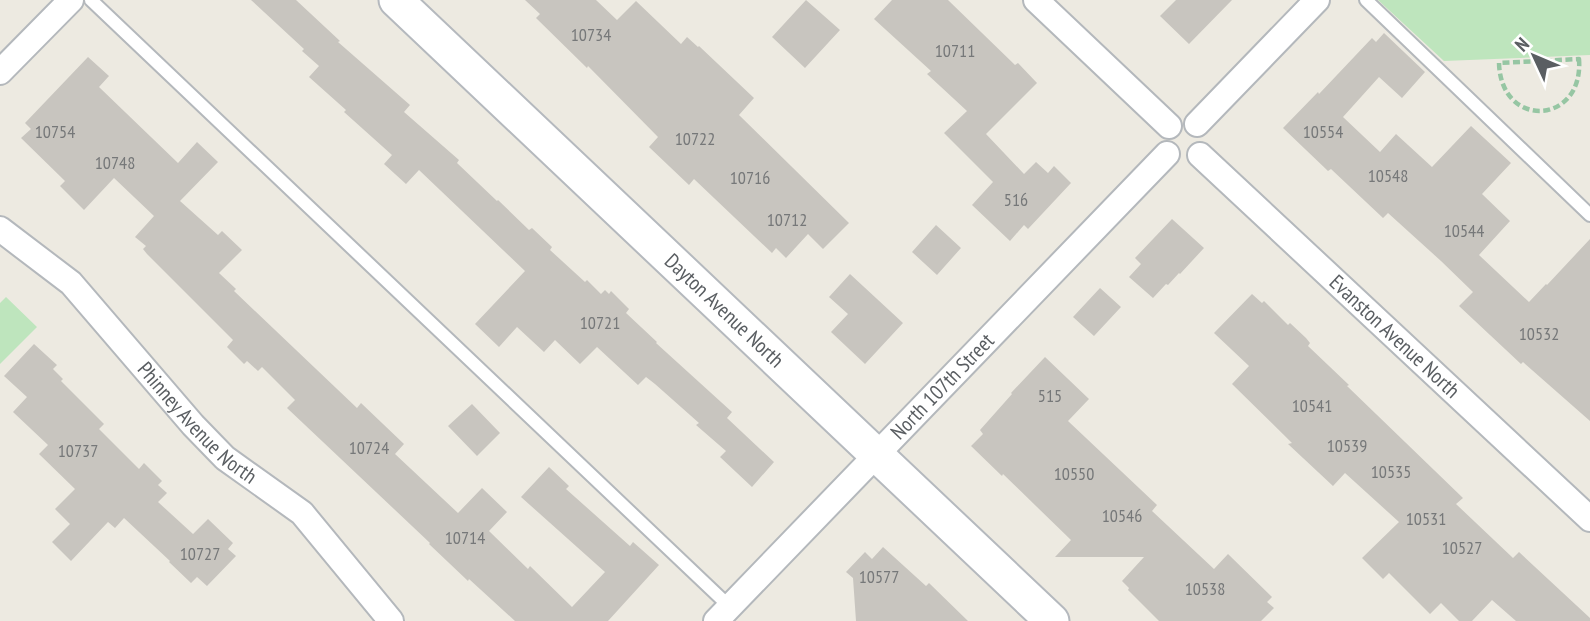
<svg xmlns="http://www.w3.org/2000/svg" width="1590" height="621" font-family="'PT Sans Narrow',sans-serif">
  <rect width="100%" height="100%" fill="#edeae1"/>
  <path fill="#bee5bd" d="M1378,0H1590V55L1444,61Z
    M6,297L37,327L0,364V303Z"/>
  <path fill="#c8c5bf" d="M251,0H296L340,41L338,42L410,105L404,112L459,160L457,163L497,201L498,200L529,230L532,228L552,247L550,250L585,282L587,280L601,294L605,290L609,294L611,291L629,309L626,313L657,342L656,343L732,412L727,418L774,462L752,487L720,457L726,451L696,425L699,423L655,384L646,377L638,385L597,347L580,364L555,340L544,352L517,327L499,347L475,324L525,271L419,170L406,184L384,164L392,155L344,112L346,110L309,77L319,66L302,51L304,49Z
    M525,0H596L617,20L636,1L681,44L687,37L698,47L699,46L754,98L739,115L849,223L823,249L808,234L786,258L776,248L772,253L694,179L689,185L649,147L658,137L588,66L587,68L536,18L540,14Z
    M806,0L840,30L805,68L772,37Z
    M892,0H948L1015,65L1018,63L1037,83L986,134L1024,174L1036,162L1048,173L1054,166L1071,183L1028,229L1024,225L1010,241L972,205L993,182L944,133L967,111L927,74L931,71L874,19Z
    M1176,0H1232L1189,44L1160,16Z
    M1384,33L1425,72L1402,98L1379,77L1343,117L1380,152L1396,134L1432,167L1471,126L1511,163L1482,194L1510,221L1479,255L1529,302L1546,284L1547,285L1590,239V421L1523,362L1521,364L1459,306L1473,292L1441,261L1388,213L1383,218L1331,169L1328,171L1283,128L1318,92L1319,94L1372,38L1376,42Z
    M88,57L109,76L99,87L178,163L197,142L218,162L180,201L218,235L222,231L242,250L219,273L236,289L234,291L357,408L361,403L404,444L395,454L458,513L482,488L507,512L489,531L528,569L530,566L572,607L605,572L521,497L549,467L569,486L566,489L630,546L633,542L659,565L608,621H515L469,579L468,581L429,544L430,543L287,408L295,400L262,367L258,371L247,361L244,364L227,347L233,340L147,254L143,249L146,246L135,237L154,216L114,178L84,210L60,186L65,181L21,138L31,129L25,123Z
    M1172,219L1204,248L1180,274L1179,273L1168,285L1166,284L1153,298L1129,277L1141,264L1135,258Z
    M936,225L961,248L937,275L912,252Z
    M850,274L903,323L865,364L831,332L848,314L829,297Z
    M1100,288L1121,307L1094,336L1073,317Z
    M1252,294L1262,303L1264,301L1288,325L1290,323L1306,338L1310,343L1308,346L1349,385L1347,386L1463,498L1456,504L1513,558L1519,552L1590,618V621H1516L1492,600L1472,621H1459L1441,603L1430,614L1389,573L1383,579L1362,558L1399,522L1345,473L1333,486L1288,444L1292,443L1232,384L1249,366L1214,333Z
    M34,344L57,365L53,369L63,379L61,381L104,424L99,429L139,469L144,463L162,481L158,485L167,493L158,502L193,534L208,519L233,543L228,549L236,556L207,586L197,577L191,583L169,562L170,561L124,518L115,528L108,522L71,561L52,542L70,524L55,509L75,489L39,454L48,445L13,412L27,397L4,376Z
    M1045,357L1089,399L1068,421L1157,505L1152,511L1214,569L1228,554L1272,597L1267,602L1274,608L1261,621H1159L1128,590L1129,588L1122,581L1144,557H1055L1071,540L1003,474L1002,476L971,446L983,434L980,430L1012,394L1011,393Z
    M472,404L500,433L477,456L448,426Z
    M883,547L926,586L929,583L968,621H856L853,578L846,572L865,552L872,559Z"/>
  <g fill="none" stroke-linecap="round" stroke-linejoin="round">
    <g stroke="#b4b8bc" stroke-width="16">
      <path id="lane" d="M91,0L730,607
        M1366,0L1590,215"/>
    </g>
    <g stroke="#b4b8bc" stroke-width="28">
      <g id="street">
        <path d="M1036,0L1169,126"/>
        <path d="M0,72L71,0"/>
        <path d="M1197,124L1317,0"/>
        <path id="s1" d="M1200,155L1590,519"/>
        <path id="s2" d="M0,229L71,283L193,425L225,458L302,513L391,621"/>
        <path id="s3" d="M716,621L1167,154"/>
      </g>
    </g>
    <g stroke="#b5b9be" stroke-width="37">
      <g id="secondary">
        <path id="s4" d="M396,0L1052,621"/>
      </g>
    </g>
    <path stroke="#96c6a3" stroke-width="4.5" stroke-dasharray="7 3.5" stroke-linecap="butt" d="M1579,59C1584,125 1501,130 1499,63Z"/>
    <use href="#lane" stroke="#fff" stroke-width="12"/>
    <use href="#street" stroke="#fff" stroke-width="24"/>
    <use href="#secondary" stroke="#fff" stroke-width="33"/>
  </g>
  <g text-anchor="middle" stroke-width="7" stroke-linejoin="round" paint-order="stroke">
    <g font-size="18" fill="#767879">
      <text x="591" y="41">10734</text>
      <text x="955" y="57">10711</text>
      <text x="55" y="138">10754</text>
      <text x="1323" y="138">10554</text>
      <text x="695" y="145">10722</text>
      <text x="115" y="169">10748</text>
      <text x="1388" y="182">10548</text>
      <text x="750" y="184">10716</text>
      <text x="1016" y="206">516</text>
      <text x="787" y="226">10712</text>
      <text x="1464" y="237">10544</text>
      <text x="600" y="329">10721</text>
      <text x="1539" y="340">10532</text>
      <text x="1050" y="402">515</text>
      <text x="1312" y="412">10541</text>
      <text x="1347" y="452">10539</text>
      <text x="369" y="454">10724</text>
      <text x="78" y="457">10737</text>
      <text x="1391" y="478">10535</text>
      <text x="1074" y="480">10550</text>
      <text x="1122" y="522">10546</text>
      <text x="1426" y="525">10531</text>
      <text x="465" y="544">10714</text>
      <text x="1462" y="554">10527</text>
      <text x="200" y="560">10727</text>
      <text x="879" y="583">10577</text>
      <text x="1205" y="595">10538</text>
    </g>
    <g font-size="21" fill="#5a5e62" stroke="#fff">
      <text dy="7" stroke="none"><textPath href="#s4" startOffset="452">Dayton Avenue North</textPath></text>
      <text dy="7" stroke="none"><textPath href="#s1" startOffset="266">Evanston Avenue North</textPath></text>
      <text dy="7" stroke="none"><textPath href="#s3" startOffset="326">North 107th Street</textPath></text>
      <text dy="7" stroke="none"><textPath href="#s2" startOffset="278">Phinney Avenue North</textPath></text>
    </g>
  </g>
  <g transform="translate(1534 56) rotate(314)" stroke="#ffffff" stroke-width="5" paint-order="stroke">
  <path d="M0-5L12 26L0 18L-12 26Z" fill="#5a5e62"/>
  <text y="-10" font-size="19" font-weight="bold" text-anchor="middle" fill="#5a5e62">N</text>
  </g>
</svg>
